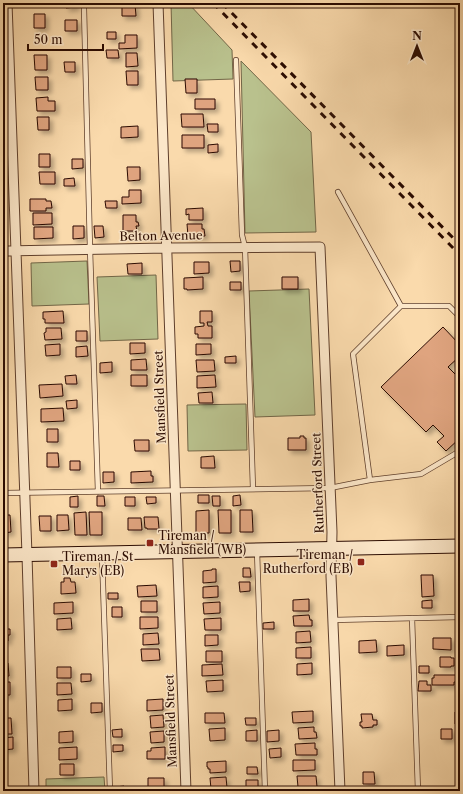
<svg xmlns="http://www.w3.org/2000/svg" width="463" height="794" font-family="'Libre Caslon Text',serif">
  <defs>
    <filter id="shadow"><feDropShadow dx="3.5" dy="3.5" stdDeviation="2" flood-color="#0004"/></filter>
  </defs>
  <rect width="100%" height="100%" fill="#fadaac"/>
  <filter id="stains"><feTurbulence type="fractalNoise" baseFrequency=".005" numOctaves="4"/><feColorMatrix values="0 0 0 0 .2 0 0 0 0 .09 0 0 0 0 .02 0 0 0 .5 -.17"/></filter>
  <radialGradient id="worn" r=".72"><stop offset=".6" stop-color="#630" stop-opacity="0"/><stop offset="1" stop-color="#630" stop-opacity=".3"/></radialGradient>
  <path fill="#b9c18d" stroke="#726647" d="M171,3H188L232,50L233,79L173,81Z
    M241,61L311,132L316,232L245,233Z
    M87,261L89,304L32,306L31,263Z
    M156,275L158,339L100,341L97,277Z
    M309,289L315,415L255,417L249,291Z
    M246,404L247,450L188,451L187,405Z
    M104,777L105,791H46V779Z"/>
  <path fill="#dfa47f" stroke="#2b0b01" filter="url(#shadow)" d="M66,3H76V7L66,8Z
    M135,4L136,16H122V5Z
    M34,14H45V28H34Z
    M65,20H77V31H65Z
    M107,32H116V39H107Z
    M125,35H137V48L119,49V43H125Z
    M106,50H118L119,58H107Z
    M126,53H137L138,66L126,67Z
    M34,55H47V70H35Z
    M64,62H75V72H65Z
    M126,71H138V85H127Z
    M35,77H48V90H36Z
    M185,79H197V93H186Z
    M48,97V101H55V111H37L36,98Z
    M195,99H215V109H195Z
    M181,114H203L204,127H182Z
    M37,117H49V130H38Z
    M207,124H218V132H208Z
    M138,126V137L121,138V127Z
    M182,135H204V148H182Z
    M218,144V152L208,153V145Z
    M39,154H50V167H39Z
    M72,159H83V168L72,169Z
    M127,167H140V180L128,181Z
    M39,172H55V184H40Z
    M74,178L75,186H64V179Z
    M129,190H141V203L122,204V197H129Z
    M30,199H46V201H51L52,208H46V211H30Z
    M105,201H117V208H106Z
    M203,208V220H189V214L186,215V209Z
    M33,213H52V224L33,225Z
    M123,215H136V222H138L139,226H136L137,231H123Z
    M187,224H202V229H204L205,236H188Z
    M73,226H84V238L73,239Z
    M94,226H103L104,237L95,238Z
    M34,227H53V238L34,239Z
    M230,261H240V271L231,272Z
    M194,262H209V273L194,274Z
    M142,263V274H128L127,264Z
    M203,277V289L187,290V289H184V278Z
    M282,277H298V289H282Z
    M230,282H241V290H230Z
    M63,311L64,323H45V319H43V312Z
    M200,311H212V322H207L208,326H212V338H198V334H195V327L204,326V323H200Z
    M443,327L460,345V356L448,367L460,379V438L446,451L437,442L444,436L433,425L426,432L381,387Z
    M46,328H61L62,339L45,340L44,333L46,332Z
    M76,331H87V341H76Z
    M130,343H145V353L130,354Z
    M60,344V355L46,356L45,345Z
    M196,344H211V354L196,355Z
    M87,346L88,356L76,357V347Z
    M236,356V363H225V357Z
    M146,359L147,370H131V360Z
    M196,360H214L215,371L197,372Z
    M112,362V372L100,373V363Z
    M76,375L77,384H66L65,376Z
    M131,375H147V386H131Z
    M215,375L216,387L197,388V376Z
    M62,384L63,396L40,398L39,385Z
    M212,392L213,403H199L198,393Z
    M77,400V408L67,409L66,401Z
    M63,408L64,421L41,422V409Z
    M47,429H58V442H47Z
    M300,436H304V438H306V450H288V438H300Z
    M134,440H149V451H135Z
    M47,453H58L59,467H47Z
    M214,456L215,468H201V457Z
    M70,461H80V470H70Z
    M151,471V476H153V482L131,483V472Z
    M103,472H114V482L103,483Z
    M198,495H209V503H198Z
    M240,495L241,505L233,506V496Z
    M78,496V507H70V497Z
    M97,496H104L105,506H97Z
    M212,496H220V506H213Z
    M125,497H135V506H125Z
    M146,497H156V503L147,504Z
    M209,510V533H196V511Z
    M218,510H231V533H219Z
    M240,510H252L253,532H240Z
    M86,512L87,535H75L74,513Z
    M89,512H102V535H90Z
    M3,515H10L11,532L4,533L3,532Z
    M57,515H68L69,530L57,531Z
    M39,516H51V531H40Z
    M144,517H158L159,529H147V528H145Z
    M128,518H141L142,530H128Z
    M243,568H250L251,577H243Z
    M212,569H216V582L203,583V571L212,570Z
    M421,575H433L434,596L422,597Z
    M64,578H70L71,582H75L76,593L61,594V582H64Z
    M239,582H250V591L240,592Z
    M156,585L157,596L138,597L137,586Z
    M218,586V597L203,598V587Z
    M108,593H118V599H108Z
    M309,599V611H293V600Z
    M432,600V608H422V601Z
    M141,601H157V612H141Z
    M73,602V613L54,614V603Z
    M220,602V613L204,614L203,603Z
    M112,607H122V617H112Z
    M309,615L310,620H312V626H294L293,616Z
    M140,617H158V628L140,629Z
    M71,618L72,629L57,630V619Z
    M221,618V630H205L204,619Z
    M274,622V629H263V623Z
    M3,629H10V635H8V641H3Z
    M310,631L311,642L296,643V632Z
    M158,633L159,644L143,645V634Z
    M205,635H218V645L205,646Z
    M433,638H451V650L433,649Z
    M376,640L377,652L359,653V641Z
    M404,645V655L387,656V646Z
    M311,647V658H296V648Z
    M141,649H159L160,660L142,661Z
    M206,651H222V662H206Z
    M440,657H451V658H454V666H451V667H440Z
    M3,663H8L9,676H3Z
    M312,663V674L297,675V664Z
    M222,664L223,675L202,676V665Z
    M419,666H429V673H419Z
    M57,667H71V678H57Z
    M81,674H91V681L81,682Z
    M434,675H459V682H454V685H432V678H434Z
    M223,680V691L207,692L206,681Z
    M419,681H427V685H431V691H418Z
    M3,682H10V695H3Z
    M57,683H71L72,694L57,695Z
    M72,699V710L58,711V700Z
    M163,699V710L147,711V700Z
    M91,703H102V712L91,713Z
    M313,711V722L293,723L292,712Z
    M455,712H460V724H455Z
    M205,713H224L225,723H205Z
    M361,714H372L373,720H377V725H373V727L362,728V726H360V722H362Z
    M163,715L164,727L151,728L150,716Z
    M3,718H11L12,734H3Z
    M245,718H256V725H246Z
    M314,727V732H316L317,738L299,739L298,728Z
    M225,728V740L210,741L209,729Z
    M122,729V737H113L112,730Z
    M441,729H452V739H441Z
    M257,730V741H246V731Z
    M279,730V741L267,742V731Z
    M73,731V742L59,743V732Z
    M164,731V742L151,743L150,732Z
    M13,737V749L3,750V738Z
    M315,743V749H317V755H296L295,744Z
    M113,745H123V751L113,752Z
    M77,747V759L59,760V748Z
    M165,747V759H147V751H151V748Z
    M281,748V757L270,758L269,749Z
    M456,749H460V761H456Z
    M293,760H315V770L293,771Z
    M226,761V772L210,773V769H208V767H207V762Z
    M60,764H74V775H60Z
    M247,767H257L258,774H247Z
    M363,772H374L375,784H363Z
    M297,776H316L317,787H298Z
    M226,777L227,788L211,789L210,778Z
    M148,778H164V789H148Z
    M246,780H258V789L246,790Z
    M124,786V791H115V787Z"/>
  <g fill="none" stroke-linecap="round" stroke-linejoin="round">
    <g stroke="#5f3f2c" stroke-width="6">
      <path id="lane" d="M84,8L90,249L98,492
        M236,60L242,235L245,247L253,489
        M401,306H449L460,317
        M370,480L421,474L460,451
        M3,493L330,488L370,480L353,354L401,306L338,192
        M257,551L265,791
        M102,555L110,791
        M412,618L418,791
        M333,620L460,617"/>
    </g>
    <g stroke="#5f3f2c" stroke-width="11">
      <path id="street" d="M7,3L27,555L34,791
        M158,3L186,791
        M3,251L167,248L320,247L332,532L331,576L340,791"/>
    </g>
    <g stroke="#2b0b01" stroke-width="15">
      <path id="secondary" d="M3,555L460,546"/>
    </g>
    <use href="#lane" stroke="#fce7c9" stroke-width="4.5"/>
    <use href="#street" stroke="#fce7c9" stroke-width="9"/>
    <use href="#secondary" stroke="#fce7c9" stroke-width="13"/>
    <path stroke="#2b0b01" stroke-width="3" stroke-dasharray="7 7" stroke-linecap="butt" d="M213,3L460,255
      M222,3L460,245"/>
  </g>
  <g fill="#8f2418" stroke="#fce7c9" stroke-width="1.5">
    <rect x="146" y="539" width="8" height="8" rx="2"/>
    <rect x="357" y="558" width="8" height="8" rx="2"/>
    <rect x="50" y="560" width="8" height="8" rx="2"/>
  </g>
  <g text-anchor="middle" stroke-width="3" stroke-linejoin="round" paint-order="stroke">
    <g font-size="12" fill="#2b0b01" stroke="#fce7c9">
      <text transform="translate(161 236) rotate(-1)" y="4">Belton Avenue</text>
      <text transform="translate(160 397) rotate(-92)" y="4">Mansfield Street</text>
      <text transform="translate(318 483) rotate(-92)" y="4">Rutherford Street</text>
      <text transform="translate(171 721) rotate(-92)" y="4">Mansfield Street</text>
    </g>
    <g font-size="12" fill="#2b0b01" stroke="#fce7c9" text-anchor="start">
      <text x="158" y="540">Tireman /<tspan x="158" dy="14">Mansfield (WB)</tspan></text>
      <text x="353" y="559" text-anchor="end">Tireman /<tspan x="353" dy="14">Rutherford (EB)</tspan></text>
      <text x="62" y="561">Tireman / St<tspan x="62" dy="14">Marys (EB)</tspan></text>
    </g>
  </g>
  <rect width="463" height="794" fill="none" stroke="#fadaac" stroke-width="16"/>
  <rect x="4" y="4" width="455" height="786" fill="none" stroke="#2b0b01" stroke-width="2"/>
  <rect x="8" y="8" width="447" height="778" fill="none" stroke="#2b0b01"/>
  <g transform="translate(417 46)" stroke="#fce7c9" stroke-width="3" paint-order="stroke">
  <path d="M0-3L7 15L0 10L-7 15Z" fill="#2b0b01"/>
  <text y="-6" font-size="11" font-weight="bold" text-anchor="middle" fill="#2b0b01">N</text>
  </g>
  <path d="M28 44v6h75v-6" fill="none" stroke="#2b0b01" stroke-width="2"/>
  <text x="34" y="44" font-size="12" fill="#2b0b01" stroke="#fce7c9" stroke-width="3" paint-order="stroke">50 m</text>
  <rect width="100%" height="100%" filter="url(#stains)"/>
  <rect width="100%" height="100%" fill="url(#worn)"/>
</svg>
